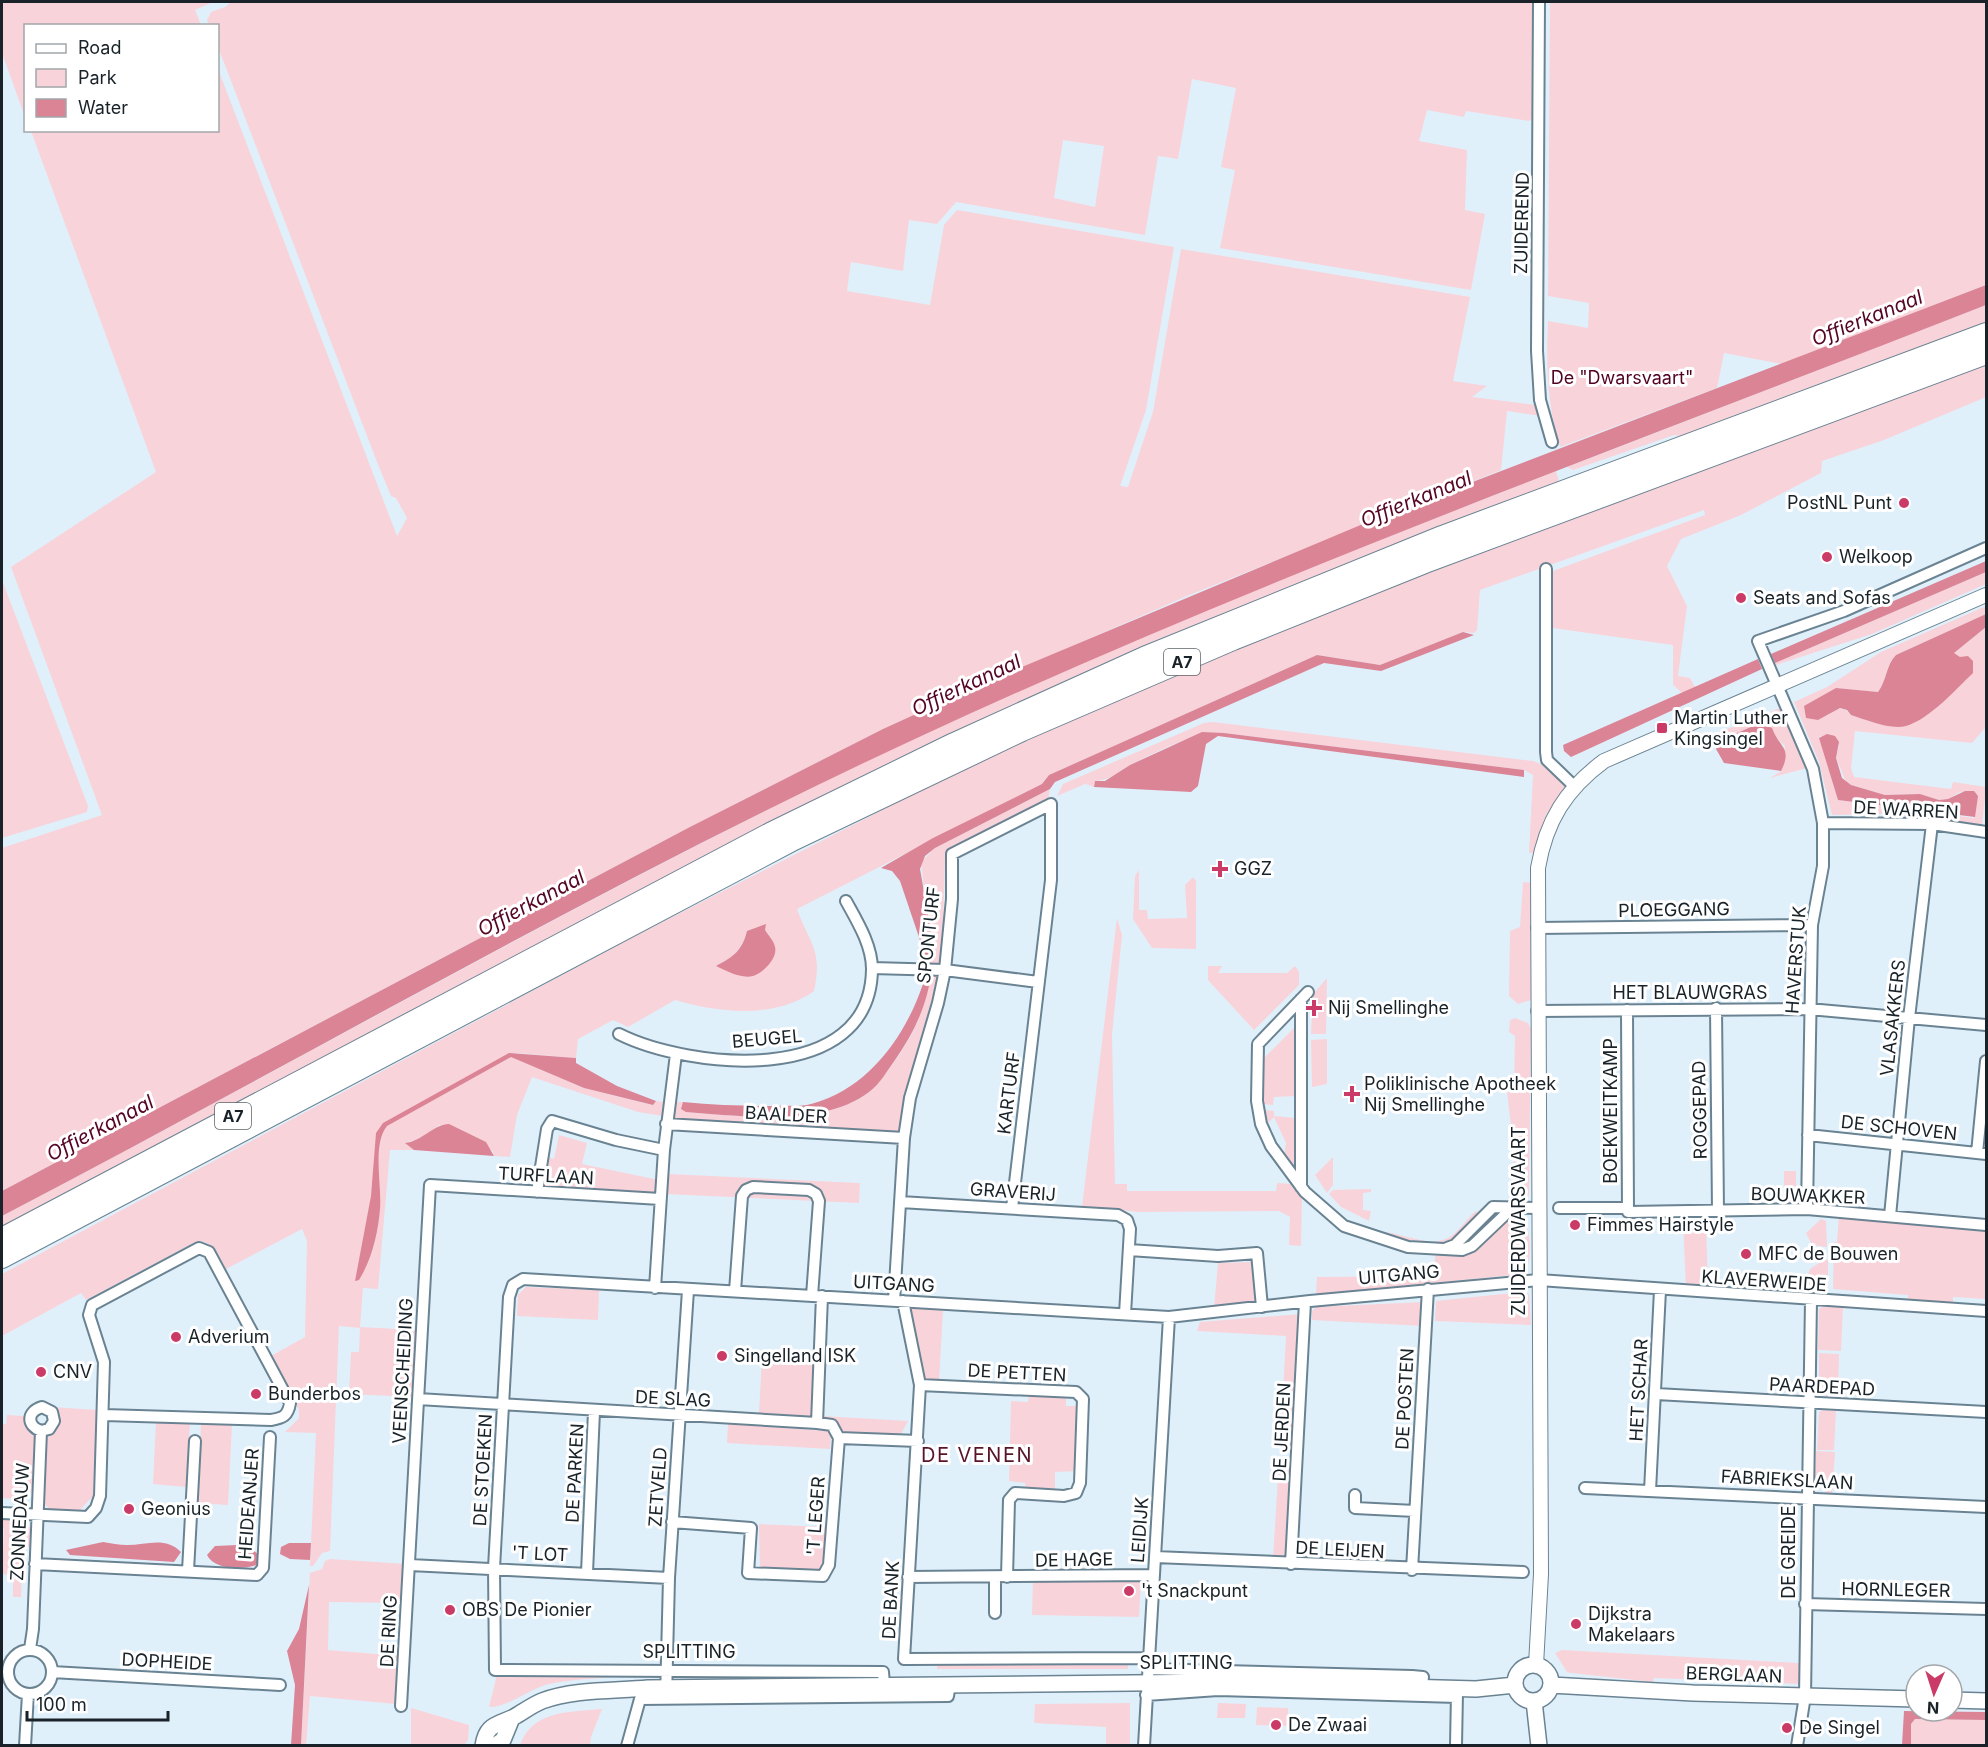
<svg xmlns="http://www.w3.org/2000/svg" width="1988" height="1747" font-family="Inter,sans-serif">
  <rect width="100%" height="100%" fill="#e0f0fb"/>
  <path fill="#f9d3da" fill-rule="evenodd" d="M2,2H213L195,10L201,25L26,26L25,117L2,53Z
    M231,2H1532L1533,118L1529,121L1466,111L1464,117L1427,110L1419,141L1467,150L1465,210L1485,214L1471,290L1220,248L1235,170L1221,167L1236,88L1192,79L1178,159L1158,156L1145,235L956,202L937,224L909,220L903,271L851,262L847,291L930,305L944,225L957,210L1174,247L1146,410L1120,486L1128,487L1153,412L1181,249L1470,297L1453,381L1487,386L1472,397L1537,405L1541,416L1507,411L1501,470L1187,596L883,729L667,839L2,1191V848L102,815L11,567L156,472L31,131L218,130V69L397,536L407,518L396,498L391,496L377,462L218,47V26L209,25L207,20L211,12L225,7ZM1063,140L1104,146L1095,207L1054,198Z
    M1550,2H1986V285L1781,364L1724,353L1717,388L1560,447C1547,403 1546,367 1548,321L1588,328L1589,303L1548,296Z
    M1986,305V325L1683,440L1681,436L1674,435L1573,470L1567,467Z
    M1986,364V397L1884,440L1822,461L1821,473L1741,515L1681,539L1667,566L1687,606L1678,676L1690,678L1695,687L1682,693L1673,685V645L1553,628V571L1705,515L1704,510L1480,590L1477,630L1474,633L1463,632L1380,665L1317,655L1049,775L1042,784L797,909C810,945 823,950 814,991C776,1019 718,1013 675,1000L628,1027L613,1020L578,1039L576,1058L516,1053L512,1057L584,1088L652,1105L656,1101L665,1102L663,1116L638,1112L532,1077L517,1115L510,1157L494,1156L493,1151L439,1125L424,1137L406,1143L414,1150H390L378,1289L363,1288L360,1327L416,1330L412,1397L349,1394L351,1352H359L360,1328L339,1326L330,1551L322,1553L313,1566H310L316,1433L285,1432L299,1418V1410L271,1356L305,1337L307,1241L302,1229L226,1269C220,1257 213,1240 197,1241L86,1300L81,1293L2,1336V1274L643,932L959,771L1213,657L1405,579ZM747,931L745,976L717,966C734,957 742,950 747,931Z
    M1556,471L1560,485L1314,577L1204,625L2,1228V1216C284,1069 560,910 846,771C1077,659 1316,564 1556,471Z
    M1986,572V584L1872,634L1776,665L1775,663Z
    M2,580L88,806L87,812L2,838Z
    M1986,606V614L1896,655C1886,665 1887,680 1878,692L1836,688L1827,716C1835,708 1843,705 1851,715L1891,726L1960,657L1954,653L1986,627V727L1972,743L1855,731L1851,768L1854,777L1951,789L1953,782L1986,787L1982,827L1883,814L1832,815L1819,762L1794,702L1827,687L1881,652ZM1819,736L1839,745L1836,758L1847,784L1885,795L1920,794L1939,800L1948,799L1960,792L1969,791L1974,818L1838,800Z
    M1780,708L1807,768L1770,778L1781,771L1785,746L1760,723L1721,740L1717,733Z
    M1213,722L1533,761L1545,766L1566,788L1546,815L1535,853H1529L1533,775L1524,770L1224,733C1192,732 1161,750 1132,764C1119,771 1110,781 1095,781L1094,787L1085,784L1057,796L1063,784L1204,723Z
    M1050,789L1048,801L949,849L945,862L942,963L909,1081L902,1130L897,1133L675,1122L670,1118L673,1101L683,1102L686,1112C736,1116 830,1126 870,1091C882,1081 890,1067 899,1055C915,1031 924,1011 925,983L923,984L927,955L932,954L921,862L935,848Z
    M1139,870V910H1147L1148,919L1187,918L1185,885L1193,877L1196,881V949L1152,948L1133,919L1135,876Z
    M1523,882L1533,883L1531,1000L1518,1004L1509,996L1510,931L1520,927Z
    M1117,918L1122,935L1112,1035L1115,1184H1127V1191H1276L1277,1183L1292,1184L1302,1194L1301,1246L1289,1245L1290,1217L1279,1211L1140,1212L1082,1207Z
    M1208,966H1222L1218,973H1287L1295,966L1299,972V985L1254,1030L1208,980Z
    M1327,978L1326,1034H1311L1313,994Z
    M1515,1018L1528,1023L1531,1029L1529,1195L1526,1199H1513L1514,1152L1507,1092H1514L1515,1036L1509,1032L1510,1020Z
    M1295,1027L1296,1096L1274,1097L1273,1105L1264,1104L1263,1059Z
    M1327,1039V1084L1312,1087L1311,1040Z
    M1265,1110L1274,1111V1116L1296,1118L1297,1172L1284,1155L1286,1143L1274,1117L1268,1123Z
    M559,1135L587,1143L582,1164L659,1180L658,1195L542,1189L547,1157L554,1159Z
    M1333,1157V1185L1327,1193L1315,1175Z
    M1784,1171H1796V1188L1802,1189L1801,1203L1784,1204Z
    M669,1174L860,1183L859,1203L666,1194Z
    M1371,1189V1192L1363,1193V1210L1371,1211L1369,1221L1341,1207L1329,1194L1333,1190Z
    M1476,1211L1479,1214L1448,1242L1405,1240L1382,1232C1400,1232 1428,1248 1448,1238C1459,1232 1466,1219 1476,1211Z
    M1839,1215L1986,1229V1299L1953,1297V1305L1908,1302V1295L1833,1289L1834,1242H1837Z
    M1507,1219L1525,1222C1531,1233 1533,1267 1522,1274L1316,1295L1317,1277L1435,1276V1253H1473Z
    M1683,1219H1692V1223H1706L1708,1291L1686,1290Z
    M1821,1219L1826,1221L1827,1247L1812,1245L1806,1233Z
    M1825,1259L1828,1260V1289L1804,1287L1810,1269Z
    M1253,1262L1256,1303L1214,1308L1218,1263Z
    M526,1287L599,1290L598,1320L517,1316L518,1295Z
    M1522,1292L1529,1294L1531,1325L1435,1321L1436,1301Z
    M1424,1302L1423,1326L1312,1320V1311L1316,1307Z
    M1824,1306L1843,1307L1841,1351L1818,1350L1819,1309Z
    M908,1308L943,1310L939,1382H924Z
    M1302,1314L1294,1452L1280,1451L1286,1336L1197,1331L1200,1322Z
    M1819,1353L1839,1354L1838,1397L1819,1395Z
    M762,1358L816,1361L813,1416L759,1413Z
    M1029,1395L1066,1397V1406H1080L1078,1471L1055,1472V1490H1026L1025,1483L1009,1481L1011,1401L1028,1402Z
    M52,1407L97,1410L93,1496L80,1510L49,1509L42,1501L46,1438C60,1432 64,1418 52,1407Z
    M1823,1410L1836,1411L1834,1450H1817L1819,1412Z
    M7,1415L24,1416L28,1431L35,1436L34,1490L15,1499L2,1498V1424H6Z
    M822,1416L908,1421L900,1436H851Z
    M156,1422L190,1423L186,1487L153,1484Z
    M201,1423L232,1424L228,1505L197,1503Z
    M728,1424L827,1431L831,1434L830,1449L727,1443Z
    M1816,1451L1835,1452L1832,1494L1825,1493V1486H1818V1492L1814,1488Z
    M1279,1461H1294L1287,1560L1273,1559Z
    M2,1520H22L31,1528V1547H23L21,1597H13V1580L10,1575L2,1574L4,1529L2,1527Z
    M759,1524L827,1527L822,1571H760Z
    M330,1559L406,1564L403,1603L329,1602L328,1650L400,1656L396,1704L310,1696L306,1745L301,1746L310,1573L322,1569L325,1561Z
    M1033,1578L1141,1581L1139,1617L1032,1615Z
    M1562,1650L1799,1663L1800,1684L1654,1678L1653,1682L1571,1673L1567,1672L1555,1653Z
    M937,1661H1128V1669H937Z
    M497,1675H642C611,1678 578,1678 549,1684C529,1689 507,1708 489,1707Z
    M1130,1703V1745H1106V1727L1034,1723L1035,1704Z
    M1218,1703L1246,1704L1245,1718H1217Z
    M1257,1707L1288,1708V1726L1256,1725Z
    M411,1708L469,1725L468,1740L464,1745H411Z
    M602,1709L591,1737L590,1745H520C532,1710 570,1712 602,1709Z
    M1915,1719L1986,1720V1745L1911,1746V1724Z"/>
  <path fill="#db8496" d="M1986,285V305C1628,445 1266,576 917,738C605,882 307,1057 2,1216V1191L688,828L883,729L984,683L1363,524Z
    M1986,561V572L1775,663L1771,654Z
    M1986,614V627L1954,653L1960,657L1968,656L1973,661V673C1956,689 1930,719 1906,726C1890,730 1867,720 1851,715L1847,710L1840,708L1818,720L1806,718L1804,706L1836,688L1878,692C1887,680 1886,665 1896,655Z
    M1463,632L1474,635L1381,671L1324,663L1055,782L1050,789L935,848L925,856L920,869L934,948L932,954L925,955L900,881L892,871L881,868L933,838L1042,784L1049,775L1317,655L1380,665Z
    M1758,659L1762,669L1571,757L1564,751L1563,745Z
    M1760,723L1772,728C1779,748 1793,747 1781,771L1724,763L1716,749L1721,740Z
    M1202,732L1224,733L1524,770V777L1218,736L1206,744L1198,786L1191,792L1094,787L1095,781H1105L1130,765Z
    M1827,734L1835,736L1839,742L1836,758L1842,778L1851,785L1885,795L1920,794L1939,800L1948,799L1965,791H1974L1978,796L1975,817L1838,800L1819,738Z
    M766,924L765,930C768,935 774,941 775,947C778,958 763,973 753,976C741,979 727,971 716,966C733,957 742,951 747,931Z
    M923,984L929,986C923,1014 911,1037 895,1060C887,1071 880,1084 869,1092C824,1127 740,1116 686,1112L681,1109L683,1102C714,1105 744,1106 775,1106C787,1105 800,1107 811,1104C868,1089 905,1037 923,984Z
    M509,1053L576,1058V1063L617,1086L656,1101L653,1105L584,1088L511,1057L387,1126C372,1144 382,1186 380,1209C378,1233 372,1259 359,1280L355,1281L371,1196L376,1133L383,1123Z
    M449,1124L486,1142L494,1156L414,1150L405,1143C423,1141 432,1125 449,1124Z
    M103,1542C111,1543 119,1545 127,1545C147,1545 165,1536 181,1552L174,1562L70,1555L66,1550Z
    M289,1543H311L310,1560L290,1559L280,1554L281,1547Z
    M238,1545L251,1548L259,1555L257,1565C243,1570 214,1570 207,1555L215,1546Z
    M309,1585L301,1745H291L295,1685L287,1651L299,1629Z
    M1904,1711L1986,1712V1720L1915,1719L1911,1724V1745H1902Z"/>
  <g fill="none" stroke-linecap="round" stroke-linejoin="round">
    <g stroke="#6a8392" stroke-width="14">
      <path id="minor" d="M1539,2L1537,351L1540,400L1552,442
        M1546,569V752L1547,760L1574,786
        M1823,823L1932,824L1986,832
        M1537,928L1812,925
        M872,968L945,970L1038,982
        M1308,992L1258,1044L1257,1101L1261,1124L1271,1146L1305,1192L1344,1226L1408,1247L1462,1250L1472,1246L1512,1208
        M1301,999V1187
        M1716,1008L1718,1211
        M1627,1010L1628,1212L1807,1209L1986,1225
        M1537,1011L1809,1009L1986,1025
        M619,1034C689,1069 871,1088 872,969C872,945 857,921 846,901
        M666,1124L904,1138
        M1808,1135L1986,1154
        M1977,1153L1986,1061
        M537,1192L547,1129L552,1121L616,1140L664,1150L676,1054
        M900,1202L1118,1215L1127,1220L1130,1229L1125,1314
        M1559,1208H1628
        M1807,1209L1812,925L1823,866V823L1813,769L1758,641L1844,611L1986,548
        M1890,1216L1909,1018L1932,824
        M1447,1248L1455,1245L1493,1207L1539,1208
        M1129,1250L1218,1256L1257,1253L1262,1307
        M655,1288L664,1150
        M735,1291L742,1196L746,1190L753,1187L809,1190L816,1194L819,1201L812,1296
        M894,1301L904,1138L910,1098L938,1003L945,970L952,899V854L1051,804V880L1012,1208
        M903,1301L920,1385L904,1659L1149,1658
        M920,1385L1076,1392L1083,1399L1080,1483L1076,1493L1064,1496L1015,1493L1009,1500L1007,1577
        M1656,1394L1986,1412
        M418,1399L817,1423L832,1425L839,1438L918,1441
        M817,1423L822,1296
        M1585,1488L1986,1507
        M1650,1491L1660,1290
        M1355,1495V1508L1415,1511
        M2,1513L88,1517L96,1508L100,1496L104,1362L89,1315L92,1305L199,1248L209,1252L290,1403C288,1416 283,1418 271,1420L104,1415
        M672,1522L751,1528L748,1573L823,1576L829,1565L839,1438
        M1155,1557L1523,1572
        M35,1564L257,1575L263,1568L270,1437
        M1291,1564L1305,1302
        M410,1565L669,1578
        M1412,1570L1428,1289
        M188,1571L195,1441
        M587,1573L594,1411
        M908,1577L1154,1575
        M995,1577V1613
        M1805,1604L1986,1609
        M30,1649L33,1629L41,1431C27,1426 26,1412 42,1407L52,1412L54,1421L49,1429L41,1431
        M8 1672a22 22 0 1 1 44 0a22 22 0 1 1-44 0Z
        M1148,1669L1412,1676L1423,1677L1422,1686
        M52,1672L280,1685
        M884,1684L883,1672L495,1670L494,1568L509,1297L513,1285L523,1279L1169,1317L1310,1301L1539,1280L1986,1311
        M1146,1695L1218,1690L1457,1697
        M666,1698L669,1578L688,1290
        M401,1706L430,1185L660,1199
        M25,1746L28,1694
        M627,1746L640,1699L948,1696L950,1684
        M1144,1746L1169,1317
        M1456,1746L1457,1692
        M1797,1746L1805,1696L1811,1300"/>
    </g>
    <g stroke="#6a8392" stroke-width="16">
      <path id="tertiary" d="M1536,1665L1541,1574L1538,868C1546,821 1566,789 1604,761L1986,595"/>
    </g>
    <g stroke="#6a8392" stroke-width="18">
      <path id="secondary" d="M1515 1683a18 18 0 1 1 36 0a18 18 0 1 1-36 0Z
        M1551,1685L1693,1693L1916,1699
        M1952,1700L1986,1701
        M1534,1701L1539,1746
        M483,1746C486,1724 497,1725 514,1717C523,1712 532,1705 542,1701C574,1689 615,1691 648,1688L1224,1682L1476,1689L1515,1685
        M494,1746L503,1740L512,1718"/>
    </g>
    <g stroke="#6a8392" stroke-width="22">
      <path id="motorway" d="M2,1238L770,833L954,743L1144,657L1442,536L1986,333
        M2,1258L794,840L1022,731L1233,640L1425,563L1986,354"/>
    </g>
    <use href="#minor" stroke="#fff" stroke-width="10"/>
    <use href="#tertiary" stroke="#fff" stroke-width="14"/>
    <use href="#secondary" stroke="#fff" stroke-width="15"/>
    <use href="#motorway" stroke="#fff" stroke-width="20"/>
  </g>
  <g fill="#ca3c67" stroke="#fff" stroke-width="2">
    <circle cx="1904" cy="503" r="6"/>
    <circle cx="1827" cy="557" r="6"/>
    <circle cx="1741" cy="598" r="6"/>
    <rect x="1656" y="722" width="12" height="12" rx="3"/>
    <path d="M1217 860h6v6h6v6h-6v6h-6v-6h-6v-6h6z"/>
    <path d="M1311 999h6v6h6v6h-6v6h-6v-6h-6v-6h6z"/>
    <path d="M1349 1085h6v6h6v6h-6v6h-6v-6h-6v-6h6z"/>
    <circle cx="1575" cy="1225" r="6"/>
    <circle cx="1746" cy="1254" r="6"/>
    <circle cx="176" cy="1337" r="6"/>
    <circle cx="722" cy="1356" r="6"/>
    <circle cx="41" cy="1372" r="6"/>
    <circle cx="256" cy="1394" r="6"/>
    <circle cx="129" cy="1509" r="6"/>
    <circle cx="1129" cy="1591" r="6"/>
    <circle cx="450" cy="1610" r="6"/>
    <circle cx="1576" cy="1624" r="6"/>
    <circle cx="1276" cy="1725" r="6"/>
    <circle cx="1787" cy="1728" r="6"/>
  </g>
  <g text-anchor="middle" stroke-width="6" stroke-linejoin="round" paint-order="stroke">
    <g fill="#fff" stroke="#5d6468" stroke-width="1.5">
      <rect x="1164" y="649" width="36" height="26" rx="4.5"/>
      <rect x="215" y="1103" width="36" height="26" rx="4.5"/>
    </g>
    <g font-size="16" font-weight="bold" fill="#182228">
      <text x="1182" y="668">A7</text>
      <text x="233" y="1122">A7</text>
    </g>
    <g font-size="18" fill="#182228" stroke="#fff">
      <text transform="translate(1522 223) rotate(-89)" y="6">ZUIDEREND</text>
      <text transform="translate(1906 810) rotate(3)" y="6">DE WARREN</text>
      <text transform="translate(1674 910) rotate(-1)" y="6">PLOEGGANG</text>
      <text transform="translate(929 935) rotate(-84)" y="6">SPONTURF</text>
      <text transform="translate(1796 960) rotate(-86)" y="6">HAVERSTUK</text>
      <text x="1690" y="999">HET BLAUWGRAS</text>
      <text transform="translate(1893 1018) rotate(-84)" y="6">VLASAKKERS</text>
      <text transform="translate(767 1039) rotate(-5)" y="6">BEUGEL</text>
      <text transform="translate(1009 1093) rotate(-83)" y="6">KARTURF</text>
      <text transform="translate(1700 1110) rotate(-91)" y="6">ROGGEPAD</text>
      <text transform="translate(1611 1111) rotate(-90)" y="6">BOEKWEITKAMP</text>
      <text transform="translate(786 1115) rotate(3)" y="6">BAALDER</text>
      <text transform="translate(1899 1128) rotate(6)" y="6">DE SCHOVEN</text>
      <text transform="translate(546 1176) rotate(3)" y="6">TURFLAAN</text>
      <text transform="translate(1013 1192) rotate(4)" y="6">GRAVERIJ</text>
      <text transform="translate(1808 1196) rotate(2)" y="6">BOUWAKKER</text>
      <text transform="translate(1519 1221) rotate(-90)" y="6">ZUIDERDWARSVAART</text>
      <text transform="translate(1399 1275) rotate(-5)" y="6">UITGANG</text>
      <text transform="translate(1764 1281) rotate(4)" y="6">KLAVERWEIDE</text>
      <text transform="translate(894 1284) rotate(3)" y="6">UITGANG</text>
      <text transform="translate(403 1371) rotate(-87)" y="6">VEENSCHEIDING</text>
      <text transform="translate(1017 1373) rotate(3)" y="6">DE PETTEN</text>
      <text transform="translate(1822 1387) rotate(3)" y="6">PAARDEPAD</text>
      <text transform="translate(1639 1390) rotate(-87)" y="6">HET SCHAR</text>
      <text transform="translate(673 1399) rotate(3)" y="6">DE SLAG</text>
      <text transform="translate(1405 1399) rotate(-87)" y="6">DE POSTEN</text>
      <text transform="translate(1282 1432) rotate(-87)" y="6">DE JERDEN</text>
      <text transform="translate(483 1470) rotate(-87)" y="6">DE STOEKEN</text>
      <text transform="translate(575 1473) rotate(-87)" y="6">DE PARKEN</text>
      <text transform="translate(1787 1480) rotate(3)" y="6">FABRIEKSLAAN</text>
      <text transform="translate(658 1487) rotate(-86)" y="6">ZETVELD</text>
      <text transform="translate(249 1504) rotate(-86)" y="6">HEIDEANJER</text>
      <text transform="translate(816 1516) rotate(-86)" y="6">'T LEGER</text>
      <text transform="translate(20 1522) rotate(-87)" y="6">ZONNEDAUW</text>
      <text transform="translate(1140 1530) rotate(-86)" y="6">LEIDIJK</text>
      <text transform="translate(1340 1550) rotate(3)" y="6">DE LEIJEN</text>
      <text transform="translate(1789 1552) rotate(-90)" y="6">DE GREIDE</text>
      <text transform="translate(540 1554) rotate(3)" y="6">'T LOT</text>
      <text transform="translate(1074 1560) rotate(-1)" y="6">DE HAGE</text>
      <text transform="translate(1896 1590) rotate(1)" y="6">HORNLEGER</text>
      <text transform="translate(891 1600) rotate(-87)" y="6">DE BANK</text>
      <text transform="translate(389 1631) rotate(-87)" y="6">DE RING</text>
      <text x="689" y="1658">SPLITTING</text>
      <text transform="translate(167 1662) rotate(3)" y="6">DOPHEIDE</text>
      <text x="1186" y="1669">SPLITTING</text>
      <text transform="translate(1734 1675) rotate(2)" y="6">BERGLAAN</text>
    </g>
    <g font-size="18" fill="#530322" stroke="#fff">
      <text x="1622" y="384">De "Dwarsvaart"</text>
    </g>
    <g font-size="18" fill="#182228" stroke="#fff" text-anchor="start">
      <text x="1892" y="509" text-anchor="end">PostNL Punt</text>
      <text x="1839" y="563">Welkoop</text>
      <text x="1753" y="604">Seats and Sofas</text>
      <text x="1674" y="724">Martin Luther<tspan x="1674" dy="21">Kingsingel</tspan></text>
      <text x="1234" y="875">GGZ</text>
      <text x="1328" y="1014">Nij Smellinghe</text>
      <text x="1364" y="1090">Poliklinische Apotheek<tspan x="1364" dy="21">Nij Smellinghe</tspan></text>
      <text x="1587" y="1231">Fimmes Hairstyle</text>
      <text x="1758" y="1260">MFC de Bouwen</text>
      <text x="188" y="1343">Adverium</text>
      <text x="734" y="1362">Singelland ISK</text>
      <text x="53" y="1378">CNV</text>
      <text x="268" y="1400">Bunderbos</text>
      <text x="141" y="1515">Geonius</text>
      <text x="1141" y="1597">'t Snackpunt</text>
      <text x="462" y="1616">OBS De Pionier</text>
      <text x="1588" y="1620">Dijkstra<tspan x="1588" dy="21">Makelaars</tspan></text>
      <text x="1288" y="1731">De Zwaai</text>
      <text x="1799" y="1734">De Singel</text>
    </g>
    <g font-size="20" font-style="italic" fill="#550423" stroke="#fff">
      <text transform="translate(1867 318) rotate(-22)" y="7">Offierkanaal</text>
      <text transform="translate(1416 499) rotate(-22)" y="7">Offierkanaal</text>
      <text transform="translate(966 685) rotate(-25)" y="7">Offierkanaal</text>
      <text transform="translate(531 903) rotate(-28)" y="7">Offierkanaal</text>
      <text transform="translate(100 1128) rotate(-28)" y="7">Offierkanaal</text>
    </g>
    <g font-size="20" letter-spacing="1.5" fill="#591429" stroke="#fff">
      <text x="977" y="1462">DE VENEN</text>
    </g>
  </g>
  <rect width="1988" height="1747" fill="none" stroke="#182228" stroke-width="6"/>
  <rect x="24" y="24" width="195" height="108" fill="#ffffff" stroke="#a3a7a9" stroke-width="1.5"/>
  <rect x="36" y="44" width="30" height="9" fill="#ffffff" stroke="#a3a7a9" stroke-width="1.5"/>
  <text x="78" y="54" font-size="18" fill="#182228">Road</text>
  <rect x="36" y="69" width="30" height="18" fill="#f9d3da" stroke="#a3a7a9" stroke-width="1.5"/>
  <text x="78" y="84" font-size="18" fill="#182228">Park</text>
  <rect x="36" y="99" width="30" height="18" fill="#db8496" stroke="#a3a7a9" stroke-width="1.5"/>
  <text x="78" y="114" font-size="18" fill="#182228">Water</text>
  <g transform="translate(1934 1693) rotate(183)"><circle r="28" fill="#ffffff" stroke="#a3a7a9" stroke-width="1.5"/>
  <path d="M0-4.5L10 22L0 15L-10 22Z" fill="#ca3c67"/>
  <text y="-9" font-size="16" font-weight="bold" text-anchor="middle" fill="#182228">N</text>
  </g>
  <path d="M27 1711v9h141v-9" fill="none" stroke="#182228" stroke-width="3"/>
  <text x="36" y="1711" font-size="18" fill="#182228" stroke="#ffffff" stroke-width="4.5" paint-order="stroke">100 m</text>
</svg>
